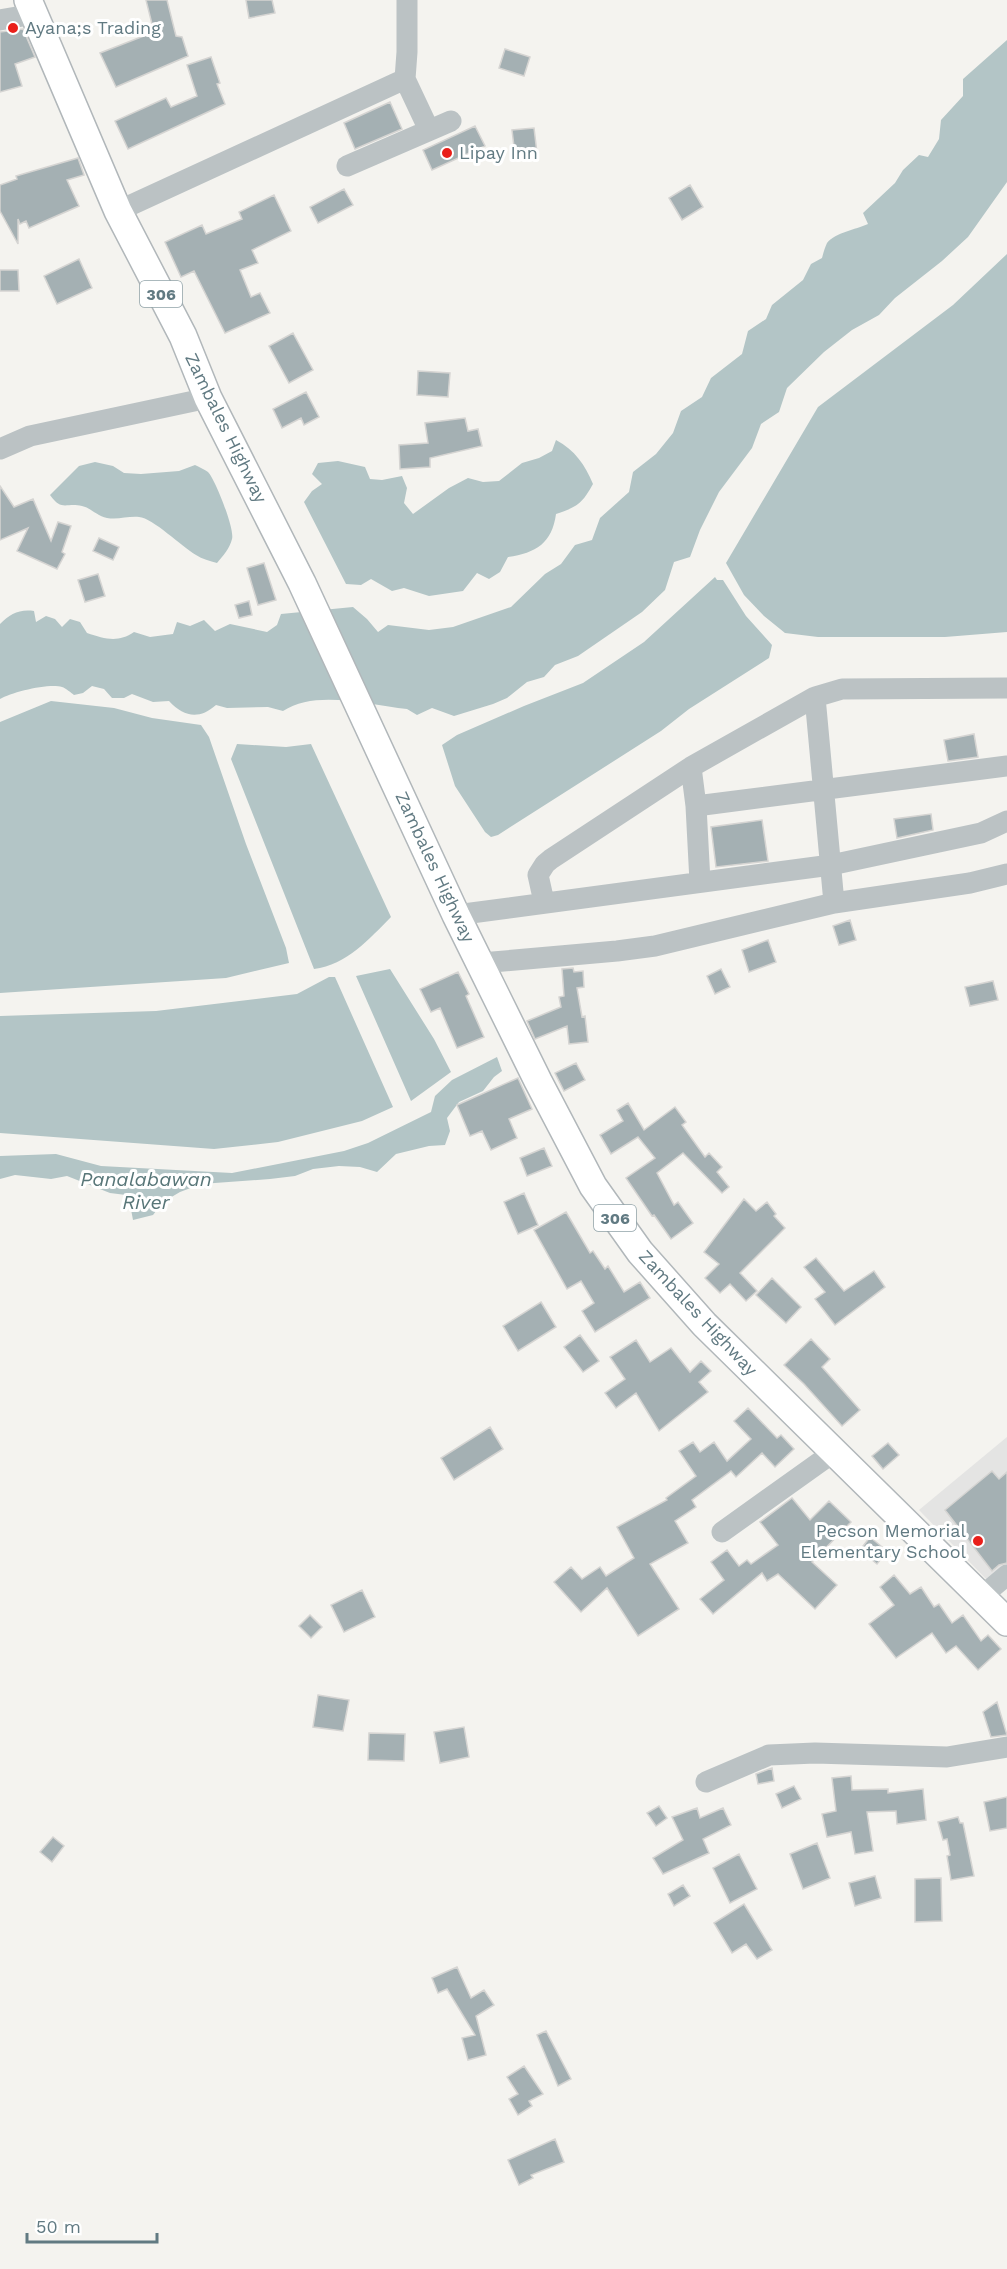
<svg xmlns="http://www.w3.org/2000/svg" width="1007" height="2269" font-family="'Work Sans',sans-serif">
  <rect width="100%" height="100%" fill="#f4f3ef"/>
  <path fill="#e4e4e3" d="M1007,1437V1572L992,1585L919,1510Z"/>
  <path fill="#b3c5c6" d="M1007,40V182L968,237L942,261L895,298L879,315L852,330L824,352L787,388L779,412L761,424L752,448L719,492L700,530L690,557L674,562L665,590L642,612L578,656L555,665L544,677L527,682L507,698L493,704L454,716L432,708L417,715L407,709C369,705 316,689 283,711L268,707L227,708L216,705C199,720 184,717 169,701L153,702L132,694L124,698H112L104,689L92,686L83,693L74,695C71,693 66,688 62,687C49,683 12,692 0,699V624C10,614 19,609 34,611L36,622L46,616L55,619L62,627L70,619L80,622L87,633C105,639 118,643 134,632L150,637L173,634L177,622L190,626L204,620L215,631L230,624L267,632L277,625L281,614L353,607L367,619L378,632L388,625L429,630L453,627L511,607L545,574L561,564L575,545L592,540L600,518L629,492L633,472L656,454L673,433L681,411L702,397L711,378L742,354L748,331L766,319L772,305L803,280L811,264L822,258C823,254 825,247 827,243C836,232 855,230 868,224L863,213L895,183L903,170L919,155L928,157L939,139L941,120L963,96V79Z
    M1007,254V632L945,637H818L785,633L764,616L744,595L726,563L818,407L953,305Z
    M556,440C575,450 585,465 593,484C582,504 577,507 556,514C552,543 536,553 508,557L500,572L489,579L477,573L463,591L429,596L404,588L392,591L371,579L361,585L346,584L304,502L312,491L322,484L312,474L318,463L338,461L365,467L370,479L382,480L402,476L407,488L404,503L413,514L449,488L468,478L483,482L499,481L522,463L539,458L552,451Z
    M95,462L113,466L124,473L141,474L179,471L195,465C199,467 204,469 208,472C215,479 235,529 232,539C230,548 223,556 217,563C210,561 202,559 196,555C182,547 153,518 139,517C128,516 118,520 107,518C97,516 91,508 82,506C66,502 62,512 50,495L79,466Z
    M715,577L717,580H723L746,616L772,645L769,658L689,709L661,731L498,835L491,837L485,832L455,786L442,745L457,735L524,706L583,683L644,642Z
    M51,701L114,708L152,718L201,725L209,737L246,844L286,948L289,963L226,978L0,993V722Z
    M237,744L286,747L311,744L391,917C369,939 347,965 314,969L231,759Z
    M390,969L434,1039L451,1072L411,1101L356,976Z
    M329,977H335L393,1107L362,1121L278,1142L214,1149L0,1133V1016L156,1011L297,994Z
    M497,1057L502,1071L494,1077L483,1091L459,1102L447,1118L450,1131L445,1145L429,1146L396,1154L377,1172L360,1167L339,1166L313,1169L295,1176L270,1179L201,1184L180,1192L163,1202L153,1215L133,1220L130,1204L126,1195L110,1193L67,1176L51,1179L15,1175L0,1179V1156L56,1154L101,1166L232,1173L344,1151L368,1143L431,1112L435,1096L452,1080Z"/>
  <path fill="#a4b0b3" stroke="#d5d4d2" stroke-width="1.5" d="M146,0H167L176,36L182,37L188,56L116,87L100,53L154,32Z
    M246,0H272L275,13L249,18Z
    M23,29L35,57L15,64L22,86L0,92V32Z
    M505,49L530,57L524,76L499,68Z
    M211,57L220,83L217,84L225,104L128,149L115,121L166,98L171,107L197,96L187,65Z
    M390,102L402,129L355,149L344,123Z
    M475,126L485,146L432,170L423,150Z
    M534,128L537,153L515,155L512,130Z
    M78,158L84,175L67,180L79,206L29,228L26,221L20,224L18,219V244L0,211V185L17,179L16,176Z
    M690,185L703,207L682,220L669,198Z
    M344,189L353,205L318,223L310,207Z
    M274,195L291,231L252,250L258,263L240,270L251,297L260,293L270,313L225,333L194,271L181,277L165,242L202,225L206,234L242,219L239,212Z
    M79,259L92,288L57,304L44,276Z
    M0,270H18L19,291H0Z
    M293,333L313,370L289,383L269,346Z
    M418,371L450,373L448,397L417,395Z
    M306,392L319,417L304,425L301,418L282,428L273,409Z
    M465,418L468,431L478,429L482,446L430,458V467L400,469L399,445L428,443L425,423Z
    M0,486L14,507L33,499L51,541L58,522L71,526L62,552L65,554L57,569L17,551L28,528L0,540Z
    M99,538L119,547L113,560L93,551Z
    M264,563L276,600L258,605L247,568Z
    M98,574L105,596L85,602L78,580Z
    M249,601L252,615L239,618L235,605Z
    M974,734L978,757L948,761L944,740Z
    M931,814L933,830L897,838L894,819Z
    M762,820L768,861L716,867L711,827Z
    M850,920L856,940L839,945L833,926Z
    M768,940L776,962L749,972L742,950Z
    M573,968L574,972L583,971L584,987L577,988L582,1017L585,1016L588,1042L569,1044L567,1026L535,1039L527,1021L561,1007L559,997L564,996L562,969Z
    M721,969L730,987L715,994L707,976Z
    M458,972L469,994L466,996L484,1037L457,1048L440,1008L431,1012L420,989Z
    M993,981L998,1000L970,1006L965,987Z
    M576,1063L585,1080L564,1091L555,1073Z
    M518,1078L532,1109L509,1119L517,1138L491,1150L482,1131L470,1136L457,1105Z
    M628,1103L644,1130L675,1107L686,1122L682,1125L705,1157L709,1153L722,1167L717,1172L729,1187L722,1193L683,1153L657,1173L674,1205L678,1202L693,1223L671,1239L654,1215L652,1216L626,1178L655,1158L638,1137L611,1154L600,1135L623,1121L617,1110Z
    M544,1148L552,1166L527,1176L520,1158Z
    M524,1193L538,1225L518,1234L504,1202Z
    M744,1199L756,1211L767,1202L776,1214L774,1216L785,1228L740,1273L757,1291L746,1301L730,1284L720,1293L705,1278L719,1264L704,1252Z
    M566,1212L590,1253L593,1251L605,1269L608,1266L624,1292L640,1282L650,1298L595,1332L582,1311L594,1303L581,1281L567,1289L534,1230Z
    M816,1258L844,1291L874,1271L885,1287L835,1325L815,1299L825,1292L804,1267Z
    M772,1278L801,1307L786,1323L756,1295Z
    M541,1302L556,1327L518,1351L503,1326Z
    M580,1335L599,1361L583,1372L564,1347Z
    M811,1339L830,1359L822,1367L860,1410L842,1426L804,1384L784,1365Z
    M636,1340L650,1362L671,1348L690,1372L701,1361L711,1371L699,1382L708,1392L659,1431L636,1393L616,1408L605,1393L625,1379L610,1357Z
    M748,1408L777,1438L781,1435L794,1449L775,1467L762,1453L736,1477L731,1471L692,1500L696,1507L675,1521L688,1543L650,1564L679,1609L638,1636L607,1588L581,1612L554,1582L571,1567L582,1579L600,1567L606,1576L634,1558L617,1527L667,1500L666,1498L696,1476L679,1451L693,1442L700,1452L714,1442L727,1461L751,1439L734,1421Z
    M490,1427L503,1449L454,1480L441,1458Z
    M888,1443L899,1455L883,1469L872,1456Z
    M992,1471L999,1479L1007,1472V1563L999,1565L992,1571L945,1510Z
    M792,1498L810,1520L829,1501L851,1522L812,1562L837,1585L815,1609L778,1574L767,1581L762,1573L713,1614L700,1599L724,1580L711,1562L727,1550L739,1566L747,1560L751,1564L778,1545L760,1522Z
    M870,1537L887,1551L877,1564L860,1550Z
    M894,1575L910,1594L921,1587L934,1607L939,1604L952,1623L963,1615L981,1641L988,1635L1001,1649L978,1670L956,1646L946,1653L932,1633L896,1658L869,1624L894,1605L880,1587Z
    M362,1590L375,1617L344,1632L331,1605Z
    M310,1615L322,1627L311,1638L299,1626Z
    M318,1695L349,1700L343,1731L313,1727Z
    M997,1702L1007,1735L991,1737L983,1712Z
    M464,1727L469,1757L440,1763L434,1732Z
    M369,1733L405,1734L404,1761L368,1760Z
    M772,1768L774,1781L758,1784L756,1774Z
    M851,1776L852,1790L888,1789V1793L923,1789L926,1820L897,1824L896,1811L867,1812L873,1851L855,1854L851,1832L827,1837L822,1814L836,1811L832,1778Z
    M794,1786L801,1799L782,1808L776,1794Z
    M1007,1797V1828L990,1831L984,1802Z
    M659,1806L667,1818L656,1826L647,1813Z
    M697,1808L700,1818L723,1808L731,1825L703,1839L709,1853L663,1874L653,1858L683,1840L672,1817Z
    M958,1817L960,1823H963L974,1876L951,1880L947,1856L950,1855L947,1839L943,1840L938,1822Z
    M53,1837L64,1846L52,1862L40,1852Z
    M817,1843L830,1878L803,1889L790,1854Z
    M739,1854L757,1889L730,1903L713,1868Z
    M875,1876L881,1898L855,1906L849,1883Z
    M941,1878L942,1921L915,1922V1879Z
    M683,1885L690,1896L674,1906L668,1894Z
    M744,1904L772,1950L757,1959L746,1944L732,1953L714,1923Z
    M457,1967L471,1998L484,1990L494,2005L476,2016L486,2055L468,2060L462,2038L475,2035L447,1989L438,1993L432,1978Z
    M546,2031L571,2079L558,2086L537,2035Z
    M524,2066L543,2094L529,2101L532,2106L518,2115L509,2099L518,2094L507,2077Z
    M555,2139L564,2162L531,2175L533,2178L519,2185L508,2160Z"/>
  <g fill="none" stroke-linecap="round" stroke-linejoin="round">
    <g stroke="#b1b7ba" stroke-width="30">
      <path id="major" d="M28,0L118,211L183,336L208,398L302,583L456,915L538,1081L593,1186L640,1252L704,1324L1007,1622"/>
    </g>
    <path stroke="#bbc2c4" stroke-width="21" d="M0,20L34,14
      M405,79L407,52V0
      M347,166L451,121
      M118,211L405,79L429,130
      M0,449L30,436L208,398
      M815,697L834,903
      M691,767L696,806L700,882
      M696,806L1007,766
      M544,902L538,875L545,864L551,859L691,767L815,697L842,689L1007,688
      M456,915L831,865L981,833L1007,821
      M481,963L617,951L655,946L834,903L970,883L1007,874
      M722,1532L834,1452
      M982,1596L1007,1575
      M706,1782L769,1755L815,1753L947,1757L1007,1747"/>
    <use href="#major" stroke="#fff" stroke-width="27"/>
  </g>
  <g fill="#e91f1a" stroke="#fff" stroke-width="2">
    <circle cx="13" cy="28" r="6"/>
    <circle cx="447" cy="153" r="6"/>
    <circle cx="978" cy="1541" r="6"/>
  </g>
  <g text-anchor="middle" stroke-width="6" stroke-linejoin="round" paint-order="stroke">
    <g fill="#fff" stroke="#90a2a8" stroke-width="1.5">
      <rect x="140" y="281" width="42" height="26" rx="4.5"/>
      <rect x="594" y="1205" width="42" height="26" rx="4.5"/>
    </g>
    <g font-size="16" font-weight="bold" fill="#617a82">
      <text x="161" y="300">306</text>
      <text x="615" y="1224">306</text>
    </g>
    <g font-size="18" fill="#617a82" stroke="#fff" text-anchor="start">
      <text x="25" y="34">Ayana;s Trading</text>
      <text x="459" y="159">Lipay Inn</text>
      <text x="966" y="1537" text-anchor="end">Pecson Memorial<tspan x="966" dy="21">Elementary School</tspan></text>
    </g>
    <g font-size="18" fill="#617a82" stroke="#fff">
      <text transform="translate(226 428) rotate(64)" y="6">Zambales Highway</text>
      <text transform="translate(435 867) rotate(65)" y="6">Zambales Highway</text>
      <text transform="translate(698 1313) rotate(47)" y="6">Zambales Highway</text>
    </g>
    <g font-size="20" font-style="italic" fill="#587678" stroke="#fff">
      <text x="146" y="1186">Panalabawan<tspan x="146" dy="23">River</tspan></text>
    </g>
  </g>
  <path d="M27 2233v9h130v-9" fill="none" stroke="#617a82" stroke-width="3"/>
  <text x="36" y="2233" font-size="18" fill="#617a82" stroke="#ffffff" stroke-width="4.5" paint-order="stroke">50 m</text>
</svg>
